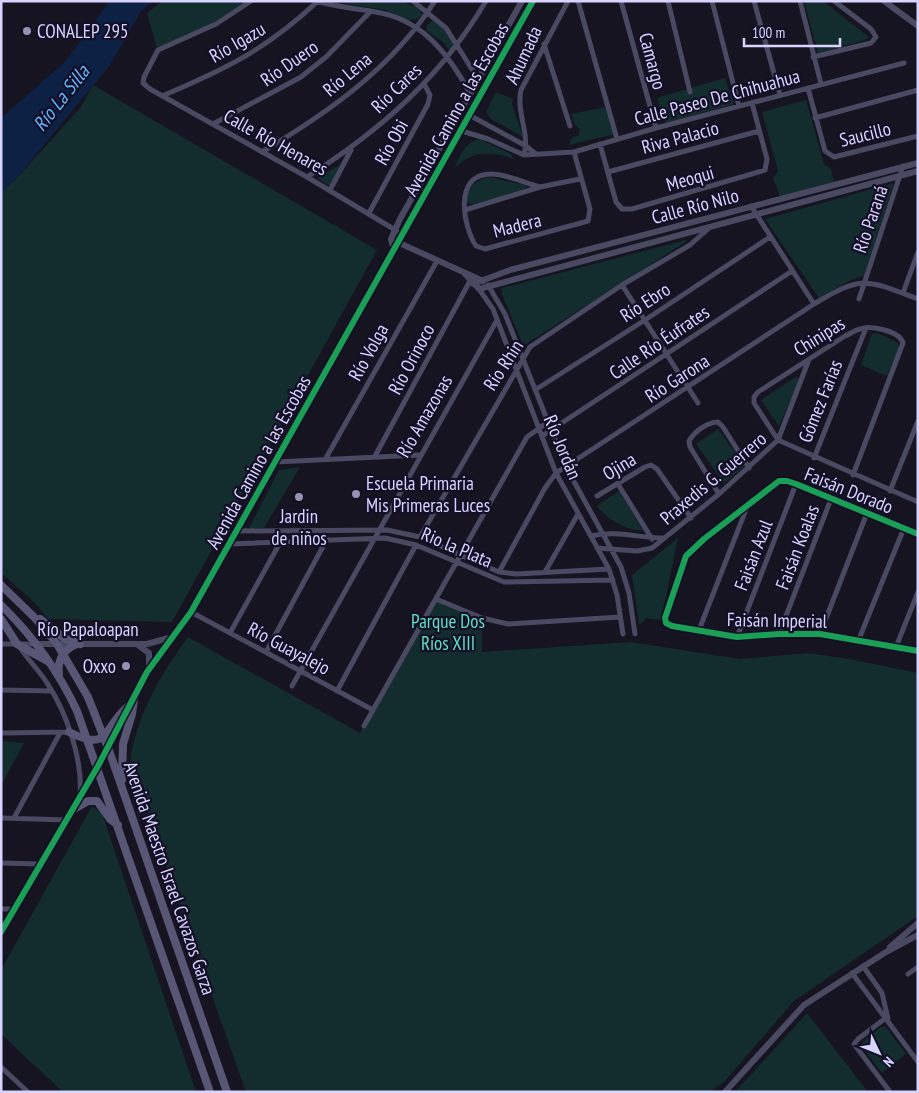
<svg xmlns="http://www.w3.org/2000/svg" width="919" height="1093" font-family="'PT Sans Narrow',sans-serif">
  <rect width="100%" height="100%" fill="#161421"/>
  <path fill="#132c2d" d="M162,1H248L204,28L157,48L147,13Z
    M401,1L419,8L422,15L417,19L409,20L385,10L334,2Z
    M804,1H823L869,37L865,40L818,53Z
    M432,20L438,22L454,43L450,51L443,42L427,31L426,27Z
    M725,78L734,104L665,123L657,98Z
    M93,85L377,250L172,622L48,619L35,603L1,573V189L15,180L81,107Z
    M496,92L513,99L512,104L523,137L491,119L486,112Z
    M806,100L824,164L831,169L834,182L780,196L773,178L778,171L762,112Z
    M605,107L615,134L569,145L572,137L578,136L580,129L575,125L571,114Z
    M479,139L511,154L513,159C491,151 472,150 454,169C460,156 464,143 479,139Z
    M341,164L330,186L317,178Z
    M489,177L525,185L527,187C520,194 475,207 467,203C463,191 477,179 489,177Z
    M894,183L864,276L853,279L819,298L765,219Z
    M686,240V242L526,344L522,343L501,292L502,288Z
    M877,333L897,342L899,348L887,376L861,365L872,334Z
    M797,376L799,381L779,426L761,400Z
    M718,429L745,466L724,483L696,444Z
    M300,467L264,528H249L279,470Z
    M619,491L643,530C628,532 605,518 597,506Z
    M678,538L661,620L645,618L644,622L639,624L632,575Z
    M436,599L482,618V652L631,642L740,659L809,653L849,659L918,673V916L794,1001L724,1082L710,1092H246L130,764C135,717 161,674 188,637L360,733Z
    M1,741L24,743L1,786Z
    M92,806L102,813L196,1092H63L1,1034V970Z
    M807,1013L868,1092H735Z
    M881,1027H886L906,1054L882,1073L861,1046L863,1042Z"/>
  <path fill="#0d2144" d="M110,1H154L141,11L110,65L15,180L1,193V118L65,62Z"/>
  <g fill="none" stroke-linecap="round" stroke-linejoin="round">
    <path stroke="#4a4962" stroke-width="5" d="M251,1L216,24L158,50L144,77L143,83L150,89L307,177L397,231
      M316,1C337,7 360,9 381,13C425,22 450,57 470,93
      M413,1L446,28L478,79
      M578,1L617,139
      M621,1L656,128
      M668,1L690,92
      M712,1L739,106
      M754,1L780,95
      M800,1L821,84
      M544,44L570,126
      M813,57L871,43L876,37L871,29L834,1
      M808,88L825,151L834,157L918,136
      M162,96C226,69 267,49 318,1
      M471,116L526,146L536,154
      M815,118L918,90
      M213,124L301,77L326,57L370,12
      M462,131L488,139L524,155L574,152L656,128L904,63
      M600,144L616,202L622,209H632L765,170L767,159L752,103
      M262,152C329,112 392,68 435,1
      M524,155C530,133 516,112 521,90L568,1
      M608,172L759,131
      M307,177C381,130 441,77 486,1
      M540,187C525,183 507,174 491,174C453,174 463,226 476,246L485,249L588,221L590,209L574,152
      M330,190L351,150
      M751,206L814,304
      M465,210L540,187L580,179
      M369,213L428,104L430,95L424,84
      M488,285L505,314L566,467L621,567L629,593L635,634
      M622,285L698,403
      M479,289L493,309L556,473L609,569L617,595L623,634
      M903,293L918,252
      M859,299L903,166
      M535,390L645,320L770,237
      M542,436L792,271
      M375,456L471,279
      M326,458L437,261
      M814,458L866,328
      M276,462L419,455
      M853,475L903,343C900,331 871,325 860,329C855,330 850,334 845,336L758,392L754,397V403L778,440L918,502
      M618,484L652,539
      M890,491L918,421
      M719,494L690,447L689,441C694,432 707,422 718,422L723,427L749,468
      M597,496L645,467L651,465L657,469L691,518
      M236,531L387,530L420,537L499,572L516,574L609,569
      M918,534L796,484L787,481H779L704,539L686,556L665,618L666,623L672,626L737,637L779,634H820L918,651
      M591,536C616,530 639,538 664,538
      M420,537L530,347L622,285L690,245L709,228
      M229,544L385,538L416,545L504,582L613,580
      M597,548L637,551L652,548L719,494L778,440L808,362
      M499,572L545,488L556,473L814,304C863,275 865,279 918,299
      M545,572L578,514
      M436,599L482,618L508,624L620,617
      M191,612L373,710
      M699,630L747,507
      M230,633L281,541
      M779,634L831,499
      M820,634L867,513
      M737,637L796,484
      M859,639L904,528
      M1,644H36
      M19,646C27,659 39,670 47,683C67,713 83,760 80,796
      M896,647L918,592
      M266,652L327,539
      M292,686L497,320
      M1,690L52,691
      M337,691L416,545
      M364,726L527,437L548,422
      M1,733L69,732
      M1,818L67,820
      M14,818L60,733
      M1,863L41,864
      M1,909H14
      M863,966L882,993L888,1019
      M852,973L918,1062
      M908,974L918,967
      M887,1017L858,1039L854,1044L890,1092
      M1,1067L28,1092"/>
    <path stroke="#4a4962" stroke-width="6" d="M884,1L918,26
      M397,242L483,281
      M394,251L391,239L400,219L522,1
      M465,274L479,289L918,171
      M473,284L510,270L918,163
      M38,644H147L172,637
      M138,645L149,653V665
      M1,932L98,766L147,672L191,612L533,1
      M890,947L918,923
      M725,1092L804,1005L886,952L918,935"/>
    <path stroke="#575674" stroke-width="8" d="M1,585L34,617L57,644L88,697L111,756L227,1092
      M1,605C34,637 58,670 77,711L210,1092
      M1,619L17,644L49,662
      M40,619L64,638L80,644
      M59,674C57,660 64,649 77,644
      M69,732C113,754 102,725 131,704
      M122,780L123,744L132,714L134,699
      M74,809L88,801H97L110,819L118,825"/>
    <g stroke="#130f26" stroke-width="9">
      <path id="cycleway" d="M918,534L796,484L787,481H779L704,539L686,556L665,618L666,623L672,626L737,637L779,634H820L918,651
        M1,932L98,766L147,672L191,612L533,1"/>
    </g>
    <use href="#cycleway" stroke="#1a9f57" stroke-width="6"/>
  </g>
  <g fill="#9591b1" stroke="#130f26" stroke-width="2">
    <circle cx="27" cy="31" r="5"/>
    <circle cx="356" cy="494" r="5"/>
    <circle cx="299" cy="497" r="5"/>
    <circle cx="126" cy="666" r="5"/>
  </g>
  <g text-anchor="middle" stroke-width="4.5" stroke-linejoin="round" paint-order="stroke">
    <g font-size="19" fill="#d9d4ff" stroke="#130f26" text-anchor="start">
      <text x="37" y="38">CONALEP 295</text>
      <text x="366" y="490">Escuela Primaria<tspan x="366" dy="22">Mis Primeras Luces</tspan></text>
      <text x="299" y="523" text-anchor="middle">Jardin<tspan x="299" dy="22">de niños</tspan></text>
      <text x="116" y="673" text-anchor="end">Oxxo</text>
    </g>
    <g font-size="19" fill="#d9d4ff" stroke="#130f26">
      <text transform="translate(237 42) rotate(-30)" y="7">Río Igazu</text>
      <text transform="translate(523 55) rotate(-65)" y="7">Ahumada</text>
      <text transform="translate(653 61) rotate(75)" y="7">Camargo</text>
      <text transform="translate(289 63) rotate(-35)" y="7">Río Duero</text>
      <text transform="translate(347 74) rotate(-40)" y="7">Río Lena</text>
      <text transform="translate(396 88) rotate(-44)" y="7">Río Cares</text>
      <text transform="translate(717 97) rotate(-15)" y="7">Calle Paseo De Chihuahua</text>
      <text transform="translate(456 109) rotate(-61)" y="7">Avenida Camino a las Escobas</text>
      <text transform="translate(865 134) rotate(-14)" y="7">Saucillo</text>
      <text transform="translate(680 137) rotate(-15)" y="7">Riva Palacio</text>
      <text transform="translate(276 142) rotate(29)" y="7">Calle Río Henares</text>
      <text transform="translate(391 142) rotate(-61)" y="7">Río Obi</text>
      <text transform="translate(690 178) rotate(-16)" y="7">Meoqui</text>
      <text transform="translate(695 206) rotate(-15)" y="7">Calle Río Nilo</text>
      <text transform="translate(870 219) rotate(-71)" y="7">Río Paraná</text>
      <text transform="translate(517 225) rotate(-14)" y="7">Madera</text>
      <text transform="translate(645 302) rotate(-33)" y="7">Río Ebro</text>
      <text transform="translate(819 336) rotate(-32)" y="7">Chinipas</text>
      <text transform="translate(659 342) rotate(-34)" y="7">Calle Río Éufrates</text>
      <text transform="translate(368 352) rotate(-61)" y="7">Río Volga</text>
      <text transform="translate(411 359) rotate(-62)" y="7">Río Orinoco</text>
      <text transform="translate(503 365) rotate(-57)" y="7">Río Rhin</text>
      <text transform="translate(677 378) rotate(-33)" y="7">Río Garona</text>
      <text transform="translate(820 401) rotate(-68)" y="7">Gómez Farías</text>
      <text transform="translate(424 416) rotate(-60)" y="7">Río Amazonas</text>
      <text transform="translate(563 447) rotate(67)" y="7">Río Jordán</text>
      <text transform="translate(258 462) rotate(-61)" y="7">Avenida Camino a las Escobas</text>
      <text transform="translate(619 466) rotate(-31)" y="7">Ojina</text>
      <text transform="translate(713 478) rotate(-40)" y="7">Praxedis G. Guerrero</text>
      <text transform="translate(849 490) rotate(22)" y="7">Faisán Dorado</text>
      <text transform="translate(457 547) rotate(23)" y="7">Rio la Plata</text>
      <text transform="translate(797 547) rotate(-69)" y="7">Faisán Koalas</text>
      <text transform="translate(753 555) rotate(-69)" y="7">Faisán Azul</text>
      <text transform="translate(777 620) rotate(1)" y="7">Faisán Imperial</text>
      <text x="88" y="636">Río Papaloapan</text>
      <text transform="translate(289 648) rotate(28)" y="7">Río Guayalejo</text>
      <text transform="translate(170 878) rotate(71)" y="7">Avenida Maestro Israel Cavazos Garza</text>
    </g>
    <g font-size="19" fill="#5fe0c0" stroke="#130f26">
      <text x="448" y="628">Parque Dos<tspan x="448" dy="22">Ríos XIII</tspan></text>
    </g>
    <g font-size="20" font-style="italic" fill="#62b6ff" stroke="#130f26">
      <text transform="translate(61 98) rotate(-52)" y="7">Río La Silla</text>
    </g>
  </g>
  <rect width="919" height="1093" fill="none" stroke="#d9d4ff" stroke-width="5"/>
  <g transform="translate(879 1053) rotate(133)" stroke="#130f26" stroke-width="4" paint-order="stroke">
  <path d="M0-4L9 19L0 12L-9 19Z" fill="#d9d4ff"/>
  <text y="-8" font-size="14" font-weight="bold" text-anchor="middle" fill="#d9d4ff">N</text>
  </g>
  <path d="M744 38v8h96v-8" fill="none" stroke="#d9d4ff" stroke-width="2.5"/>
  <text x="752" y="38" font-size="15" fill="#d9d4ff" stroke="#130f26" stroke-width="4" paint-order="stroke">100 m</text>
</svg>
